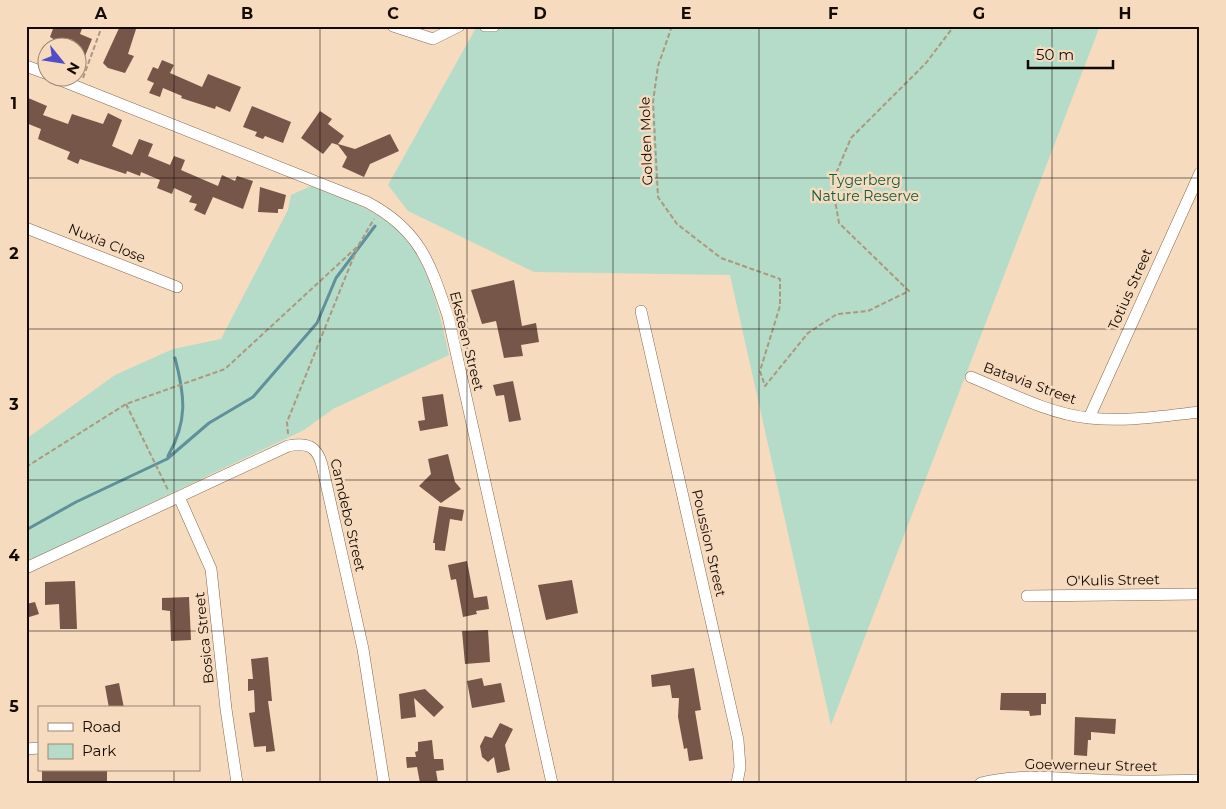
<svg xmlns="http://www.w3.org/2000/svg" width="1226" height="809" font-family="Montserrat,sans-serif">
  <rect width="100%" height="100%" fill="#f7dbbf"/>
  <path fill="#b4dcc8" d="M477,26H1100L831,725L730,275L534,272L408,211L388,185Z
    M311,186C337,197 365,205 388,222C427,250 439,310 449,355L333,409L304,430L35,558L26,559V439L115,375L173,349L221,339L288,210L291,195Z"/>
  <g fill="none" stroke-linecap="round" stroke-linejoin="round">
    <path stroke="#60919b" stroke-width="3" d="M168,456C188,421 185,396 175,358
      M26,530L76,502L167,459L209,423L253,397L317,323L336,278L375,226"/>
  </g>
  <path fill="#765648" d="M54,26H83L80,34L92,39L78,73V48H69L50,37Z
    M120,26H137L128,54L134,56L125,73L108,68L103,63Z
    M162,60L174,65L170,73L202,87L208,74L241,87L230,112L216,106L215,109L181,98L182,96L163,88L160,97L149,93L154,83L147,80L153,67L158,69Z
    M26,97L47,106L43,115L68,124L72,114L103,124L108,113L122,120L112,146L132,155L139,139L153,144L148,156L170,165L174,156L185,160L181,170L218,186L222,175L235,181L237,176L253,181L243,209L213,197L205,215L194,210L197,204L189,202L192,196L174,188L172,194L157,188L160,180L141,172L140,176L127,171L126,174L80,159L78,164L67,159L70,152L38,139L41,129L26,123Z
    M252,106L291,122L283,143L265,136L263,139L255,136L257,132L243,127Z
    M320,111L332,119L328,124L344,136L338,144L355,149L390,134L399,151L370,164L364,177L342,167L347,157L338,145L332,143L323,154L301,138Z
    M260,187L286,195L283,209H278V213L258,212Z
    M514,280L522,326L536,323L539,342L521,345L523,356L504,358L496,321L482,324L471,290Z
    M513,381L521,420L509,422L504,395L496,396L493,385Z
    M443,394L448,426L420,431L418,421L425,420L422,397Z
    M448,454L455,482L461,489L441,503L419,486L431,474L428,459Z
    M439,506L464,510L462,521L450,519L445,551L435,550V543H433Z
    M467,561L474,598L487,596L489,609L476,611L477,614L463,617L456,579L451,580L448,565Z
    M572,580L578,613L546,620L538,585Z
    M75,581L77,629H60L59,604L45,605V582Z
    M189,597L191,640L171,641L170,611L162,610V598Z
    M35,602L39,614L26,618V604Z
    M488,630L490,662L465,664L462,631Z
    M268,657L272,701H268L275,751L266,752V746L254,747L249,713L255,712L254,690L248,691V679H253L251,659Z
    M694,668L701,710L695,711L703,759L689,761L687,748L684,749L678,717L679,698H672L670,685L652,687L651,675Z
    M482,678L484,686L501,683L505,702L472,708L467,681Z
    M119,683L124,708H109L105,686Z
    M425,689L444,707L434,717L414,698L416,717L401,719L399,694Z
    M1001,693H1046V704H1041V715L1030,716L1029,711L1000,710Z
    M1075,717L1116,719L1115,734L1091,732V740H1088L1087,756L1074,755Z
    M500,723L513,729L505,745L510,770L497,773L494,757L488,762L482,757L480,746L485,736L492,738Z
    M432,740L434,759H443L444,770L436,771L438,783H420L417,767L407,768L406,757H416L415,752L418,751V742Z
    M42,770H107V783H42Z"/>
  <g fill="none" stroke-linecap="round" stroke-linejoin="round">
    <g stroke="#816950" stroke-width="12">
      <path id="minor" d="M393,26L433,39L459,26
        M485,26H494
        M26,66L48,74
        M55,78L367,202C420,230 430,263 448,316L552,783
        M26,228L177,287
        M641,311L738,740L740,767L737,783
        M971,377C1008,392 1049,414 1089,418C1126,422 1163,416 1200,412
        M1089,418L1200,173
        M179,497L211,569L226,709L237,783
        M26,568L288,446C307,442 317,446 322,465L363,649L384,783
        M1027,596L1200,594
        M26,749L39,748
        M981,783C1019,773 1061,779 1100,780C1133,782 1166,781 1200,780"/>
    </g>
    <path stroke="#ac9781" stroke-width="2" stroke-dasharray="5 2.5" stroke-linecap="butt" d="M672,26L658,66L653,102L658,197L677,224L721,258L780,279V306L760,371L765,386L808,333L837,314L868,311L909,291L839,223L832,183L851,138L926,63L954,26
      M83,78L102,26
      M126,404L168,490
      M288,434L287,422L358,246L374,219
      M26,467L126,404L225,369L358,246"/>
    <use href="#minor" stroke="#fff" stroke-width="11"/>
  </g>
  <path fill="none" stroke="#130a03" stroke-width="1" stroke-opacity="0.55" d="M174,26V708M320,26V783M467,26V783M613,26V783M759,26V783M906,26V783M1052,26V783M26,178H1200M26,329H1200M26,480H1200M26,631H1200M174,770V783"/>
  <g text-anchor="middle" stroke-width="5" stroke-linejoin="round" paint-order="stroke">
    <g font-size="14" fill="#130a03" stroke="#f7dbbf">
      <text transform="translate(646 141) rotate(-92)" y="5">Golden Mole</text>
      <text transform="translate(107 243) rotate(22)" y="5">Nuxia Close</text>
      <text transform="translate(1130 289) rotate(-66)" y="5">Totius Street</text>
      <text transform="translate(467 341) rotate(76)" y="5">Eksteen Street</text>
      <text transform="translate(1030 383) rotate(20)" y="5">Batavia Street</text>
      <text transform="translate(348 515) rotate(77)" y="5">Camdebo Street</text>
      <text transform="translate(709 543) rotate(77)" y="5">Poussion Street</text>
      <text transform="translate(1113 580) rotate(-1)" y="5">O'Kulis Street</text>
      <text transform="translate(204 638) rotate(-96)" y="5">Bosica Street</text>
      <text transform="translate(1091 765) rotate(1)" y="5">Goewerneur Street</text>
    </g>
    <g font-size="14" fill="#0f5d42" stroke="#f7dbbf">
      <text x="865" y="185">Tygerberg<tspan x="865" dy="16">Nature Reserve</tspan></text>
    </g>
  </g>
  <rect width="1226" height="809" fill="none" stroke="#f7dbbf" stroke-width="55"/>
  <rect x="38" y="706" width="162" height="65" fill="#f7dbbf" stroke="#9c8774"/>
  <rect x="48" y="723" width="25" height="8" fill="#ffffff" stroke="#9c8774"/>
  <text x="82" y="732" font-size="15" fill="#130a03">Road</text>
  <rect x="48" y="744" width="25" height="15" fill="#b4dcc8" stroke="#9c8774"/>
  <text x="82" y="756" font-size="15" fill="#130a03">Park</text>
  <g transform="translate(62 62) rotate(120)"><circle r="24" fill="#f7dbbf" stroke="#9c8774"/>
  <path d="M0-4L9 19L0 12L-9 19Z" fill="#524ec5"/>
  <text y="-8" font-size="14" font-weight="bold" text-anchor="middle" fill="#130a03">N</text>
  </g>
  <path d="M1028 60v8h85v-8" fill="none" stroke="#130a03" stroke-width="2.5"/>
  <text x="1036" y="60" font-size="15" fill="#130a03" stroke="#f7dbbf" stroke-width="4" paint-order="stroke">50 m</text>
  <rect x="28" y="28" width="1170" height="754" fill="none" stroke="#130a03" stroke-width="2"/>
  <g font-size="16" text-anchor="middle" font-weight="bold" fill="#130a03">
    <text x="101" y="19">A</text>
    <text x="247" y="19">B</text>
    <text x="393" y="19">C</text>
    <text x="540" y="19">D</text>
    <text x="686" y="19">E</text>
    <text x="833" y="19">F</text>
    <text x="979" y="19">G</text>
    <text x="1125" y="19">H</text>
    <text x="14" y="109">1</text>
    <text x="14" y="259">2</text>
    <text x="14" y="410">3</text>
    <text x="14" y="561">4</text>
    <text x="14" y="712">5</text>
  </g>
</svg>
